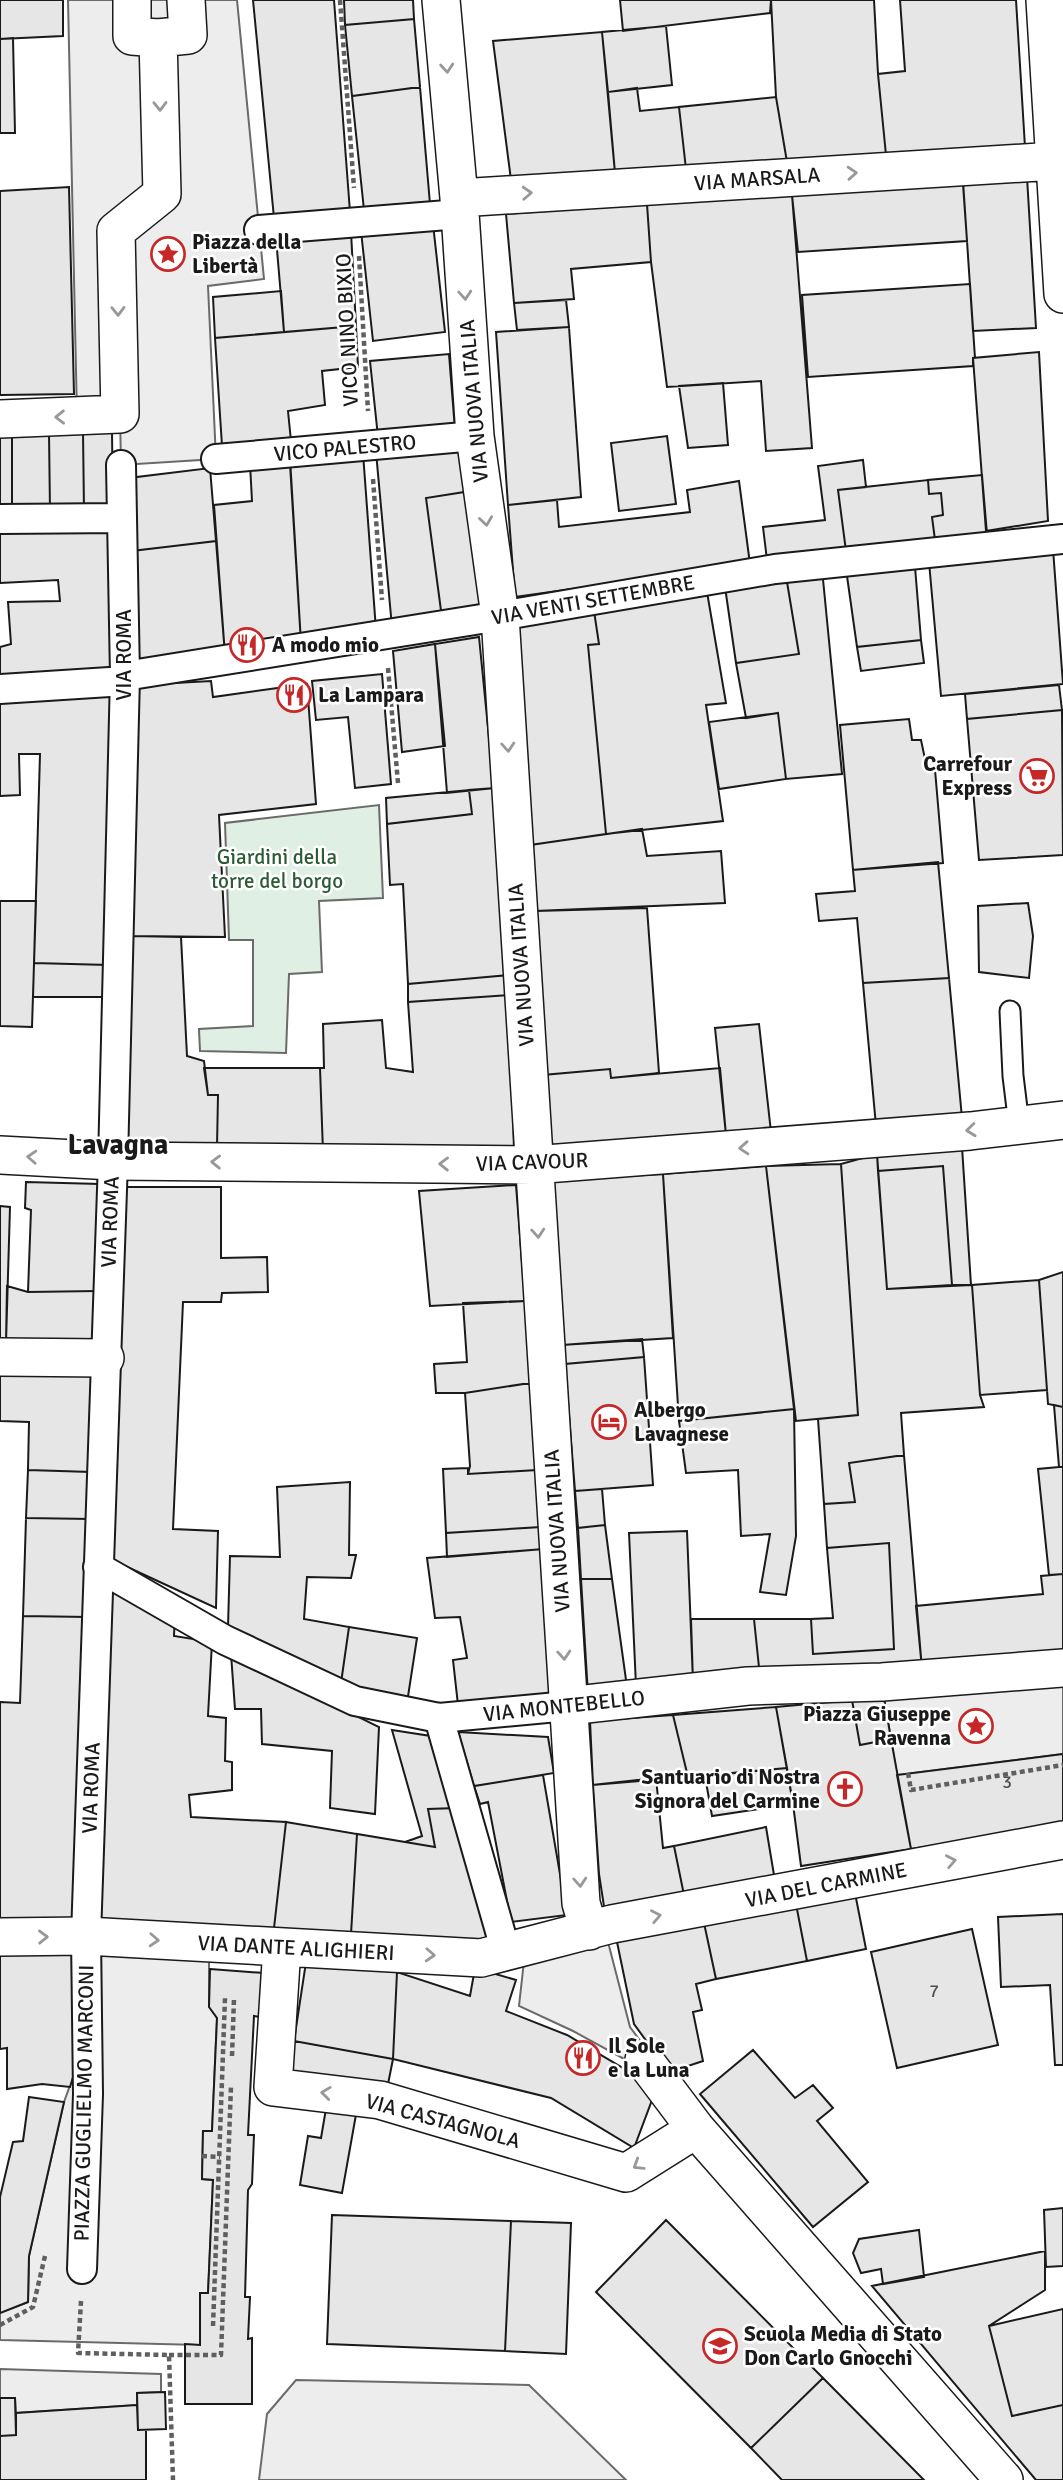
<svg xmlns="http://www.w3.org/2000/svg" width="1063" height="2480" font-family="Signika,sans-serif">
  <rect width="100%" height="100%" fill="#fff"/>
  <path fill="#e0efe3" stroke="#6a6a6a" stroke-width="2" d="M379,805L383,898L319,901L322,972L289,974L286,1053L200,1051L199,1029L253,1026V940H229L225,823Z"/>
  <path fill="#ededed" stroke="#6a6a6a" stroke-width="2" d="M68,0H237L264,279L208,286L216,459L121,465L120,414L77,417Z
    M1063,1678V1754L897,1775L884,1698Z
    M608,1942L630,2027L650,2054L637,2066L573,2031L519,2006L524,1961Z
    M81,1944L209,1957V2006L217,2018L212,2131H203L202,2179L213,2180L208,2293H200V2345L0,2340V2313L28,2302L29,2256L64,2102L73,2077Z
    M0,2369L161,2374V2392L137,2393V2405L16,2413L15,2398H0Z
    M296,2380L529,2385L626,2480H259L267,2414Z"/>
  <path fill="#e6e6e6" stroke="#1a1a1a" stroke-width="2" d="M0,0H63V36L0,39Z
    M253,0H334L350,212L274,218Z
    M344,0H413L414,19L345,25Z
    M620,0H771L770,13L623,31Z
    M771,0H874L878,74L886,155L787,162L776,97Z
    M900,0H1016L1025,147L886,155L878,74L905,71Z
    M414,19L420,87L352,96L345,25Z
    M666,26L672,85L608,92L602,32Z
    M602,32L615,173L511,180L493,41Z
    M13,38L15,133H0V39Z
    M420,87L430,204L364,210L352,96Z
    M637,88L640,111L679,107L686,169L615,173L608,92Z
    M776,97L787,162L686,169L679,107Z
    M1027,177L1036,328L973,331L963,181Z
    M963,184L967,241L798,252L792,195Z
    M69,187L74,394L0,395V191Z
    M792,195L812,448L766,451L761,381L667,387L651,262L647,204Z
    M647,204L651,262L571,269L574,299L514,303L506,214Z
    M433,224L445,332L373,341L361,231Z
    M351,232L356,326L284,332L276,238Z
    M970,284L975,358H973V366L808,377L802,295Z
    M281,291L284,332L215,338L213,297Z
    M566,300L569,327L517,330L514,303Z
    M356,326L358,367L322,371L325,405L288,411L291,441L222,446L215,338Z
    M569,327L581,497L508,505L496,332Z
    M1039,352L1048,521L986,531L973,358Z
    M449,354L455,430L378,437L370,361Z
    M723,383L728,445L688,448L679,386Z
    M83,432H112L113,510H84Z
    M83,432L84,510L50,511L49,433Z
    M49,433L50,511H12V434Z
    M0,434H12V511H0Z
    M667,436L676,504L619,511L611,443Z
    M464,441L471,491L426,498L442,618L392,627L376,452Z
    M363,453L376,630L301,643L290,464Z
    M290,458L301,643L225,655L214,505L252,501L250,464Z
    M863,460L866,487L838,490L846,551L767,560L763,527L825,520L818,466Z
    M210,468L216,541L132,551L129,478Z
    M982,475L987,534L935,540L932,517L943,515L941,493L929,494L928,480Z
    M928,480L929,494L941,493L943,515L932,517L935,540L846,551L838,490Z
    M739,481L750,564L515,597L508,505L557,500L559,527L690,512L687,490Z
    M471,491L488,609L442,618L426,498Z
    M0,527H110L114,679L0,686V647L11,644L8,602L60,601L58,580L0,583Z
    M216,541L225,655L136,664L132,551Z
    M1053,549L1063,684L941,696L929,562Z
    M915,567L921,640L857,647L847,576Z
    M822,569L842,774L786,779L778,713L746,718L736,663L799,654L786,576Z
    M786,576L799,654L736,663L725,587Z
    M707,592L726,703L706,705L723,821L606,834L588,645L599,644L594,611Z
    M594,611L599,644L588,645L606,834L530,845L513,626Z
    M479,637L494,788L447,793L435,644Z
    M921,640L924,663L861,671L857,647Z
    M435,644L445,746L402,752L393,651Z
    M382,674L391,784L355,788L348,717L316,720L312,681Z
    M211,681L213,697L307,684L316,804L219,815L225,937L132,936L138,685Z
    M1059,685L1062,710L967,719L965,694Z
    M115,688L108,965L34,963L40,754H19L20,795L0,796V696Z
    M1062,710L1063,855L979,860L967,719Z
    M778,713L786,779L719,789L709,722Z
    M909,719L912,740H921L925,759L934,758L943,863L853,870L840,725Z
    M494,788L509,975L408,984L403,884L390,885L387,824L472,814L469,790Z
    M469,790L472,814L387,824L386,798Z
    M642,829L647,856L721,851L725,903L535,911L530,845Z
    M938,862L949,978L863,983L857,918L819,921L816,894L855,891L853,870Z
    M0,901H36L32,1027L0,1026Z
    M1028,903L1033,936L1029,978L979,972L978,906Z
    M647,908L659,1073L611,1078L610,1069L543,1075L535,911Z
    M132,936L181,937L187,1056L204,1061L208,1095H218L217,1147L126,1144Z
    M34,963L108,965L107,997H33Z
    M509,975L511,995L408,1002V984Z
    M949,978L962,1118L876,1126L863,983Z
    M511,995L514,1154L323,1152L320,1068H324L323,1024L382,1020L386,1068L413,1072L408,1002Z
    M759,1024L771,1132L726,1135L715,1028Z
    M204,1068H320L323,1152L217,1147L218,1095H208Z
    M720,1068L726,1135L550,1148L543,1075L610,1069L611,1078Z
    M962,1147L971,1285H952L943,1166L878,1171L877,1154Z
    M877,1154L887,1289L972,1285L980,1395L984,1407L901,1413L904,1455L849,1463L855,1502L824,1504L818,1419L858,1415L841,1164Z
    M841,1164L858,1415L796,1421L766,1166Z
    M766,1166L794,1409L679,1421L663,1174Z
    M943,1166L952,1285L887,1289L878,1171Z
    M663,1174L673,1338L562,1345L553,1180Z
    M26,1182L100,1184L97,1291L28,1292L31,1210L25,1208Z
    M516,1185L525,1301L430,1306L419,1191Z
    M121,1187H221V1258L267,1257L268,1292L222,1293L221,1302H183L173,1529L218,1531L216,1608L110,1559Z
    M0,1206L10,1207L6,1343H0Z
    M1063,1272V1407L1048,1404L1039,1280Z
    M1039,1280L1047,1390L980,1395L972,1285Z
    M7,1286L28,1292L97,1291L95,1344L6,1343Z
    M525,1301L530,1383L465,1393H436L434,1364L467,1362L463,1303Z
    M642,1339L644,1357L565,1364L563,1345Z
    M644,1357L653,1485L575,1491L565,1364Z
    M0,1362L94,1366L91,1472L28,1470L29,1422L0,1421Z
    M530,1383L537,1470L468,1474L470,1466L465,1393Z
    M1054,1405L1063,1407V1467H1059Z
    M794,1409L796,1536L786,1595L760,1592L770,1534L741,1536L738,1470L686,1473L679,1421Z
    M904,1455L922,1669L760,1677L754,1619H811L813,1654L894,1649L889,1543L827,1548L824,1504L855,1502L849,1463Z
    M1059,1467H1063V1574L1049,1575L1038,1469Z
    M468,1468V1474L537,1470L541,1527L446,1533L443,1469Z
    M28,1470L91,1472L90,1519L26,1518Z
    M350,1482L349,1555H356L351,1578L307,1577L304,1619L349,1627L341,1683L228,1627L230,1556L280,1557L277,1487Z
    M602,1489L605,1525L578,1528L575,1491Z
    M26,1518L90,1519L87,1617L23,1616Z
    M605,1525L612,1579H581L578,1528Z
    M541,1527L543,1549L447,1557L446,1533Z
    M687,1531L693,1682L636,1686L629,1533Z
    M889,1543L894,1649L813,1654L811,1619L833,1618L827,1548Z
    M543,1549L552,1697L458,1705L453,1660L467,1658L460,1617L435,1618L427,1558Z
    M1063,1574V1655L922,1669L916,1606L1043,1594L1041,1576Z
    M112,1576L175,1615L174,1636L212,1642L208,1716L226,1718L225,1761L232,1762V1790L189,1795L191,1817L286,1822L274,1928L99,1926Z
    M581,1579H612L627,1687L588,1695Z
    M23,1616L87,1617L78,1927L0,1928V1702L20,1703Z
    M691,1619H754L760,1677L693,1682Z
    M349,1627L417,1638L407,1703L341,1683Z
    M231,1654L379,1727L375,1814L330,1808L332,1751L262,1744L261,1709H235Z
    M884,1698L891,1739L860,1745L852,1700Z
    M852,1700L860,1745L891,1739L911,1849L801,1866L793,1804L776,1707Z
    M776,1707L787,1768L688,1777L673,1715Z
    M673,1715L688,1777L593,1785L590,1721Z
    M392,1730L437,1737L457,1808L428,1809L435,1847L405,1842L422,1836Z
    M458,1732L548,1737L554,1773L474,1786Z
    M1063,1754V1826L911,1849L897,1775Z
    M787,1768L793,1804L712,1816L705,1776Z
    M543,1775L567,1915L511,1922L488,1802L480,1804L474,1786Z
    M656,1778L663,1848L674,1846L684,1895L605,1913L599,1874L593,1785Z
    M457,1808L488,1944L351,1934L357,1834L435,1847L428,1809Z
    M286,1822L357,1834L351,1934L274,1928Z
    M766,1827L774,1875L684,1895L674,1846Z
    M855,1893L866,1949L807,1961L796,1904Z
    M796,1904L807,1961L716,1979L704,1923Z
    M1063,1914V2065H1055L1050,1985L1001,1987L998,1917Z
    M704,1923L716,1979L696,1984L702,2010L693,2012L703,2061L682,2068L679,2066L666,2068L634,2024L617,1942Z
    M972,1929L998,2045L897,2068L871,1952Z
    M81,1944L73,2077L70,2087L42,2084L7,2089V2048L0,2049V1946Z
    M306,1962L397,1972L393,2059L294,2041Z
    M475,1968L516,1980L506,2011L567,2035L640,2078L658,2084L634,2148L551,2098L393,2059L397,1972L470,1996Z
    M210,1969L264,1973L260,2017L254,2016L248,2135H254L252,2184L248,2190L245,2297H250L248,2339L252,2338V2404H185V2344L200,2345V2293H208L213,2180L202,2179L203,2131H212L217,2018L209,2007Z
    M294,2041L393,2059L387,2089L289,2071Z
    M753,2050L795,2098L813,2085L833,2108L817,2121L868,2182L813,2227L700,2094Z
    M29,2097L64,2102L29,2256L28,2302L0,2313V2197L13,2142L23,2141Z
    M327,2103L357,2109L342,2193L300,2185L308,2136L321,2138Z
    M1063,2208V2266L1046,2267L1044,2210Z
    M332,2215L511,2221L505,2351L327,2344Z
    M666,2220L823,2378L751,2448L596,2292Z
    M511,2221L571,2223L566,2354L505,2351Z
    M919,2230L924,2277L883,2284L881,2269L861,2273L853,2253L859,2239Z
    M1045,2251V2290L989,2326L1012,2416L1063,2405V2480H1036L872,2286Z
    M1063,2309V2405L1012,2416L989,2326Z
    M823,2378L924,2480H782L751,2448Z
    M165,2392L166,2429L138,2430L137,2393Z
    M0,2398H15L16,2435L0,2436Z
    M137,2405L138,2430H146V2480H0V2436L16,2435V2413Z"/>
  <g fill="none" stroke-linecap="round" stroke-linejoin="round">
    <g stroke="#1a1a1a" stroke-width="23">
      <path id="service" d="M1010,1011L1013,1076L1019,1125"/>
    </g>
    <g stroke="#1a1a1a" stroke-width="32">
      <path id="pedestrian" d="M259,230L460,214
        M216,459L475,436
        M0,519L121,518
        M125,676L500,616L775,569L1063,539
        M0,689L125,681
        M98,1567L225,1640L355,1701L439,1718L568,1706
        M439,1718L506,1952
        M82,2269L88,2094L86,1936L113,1161L125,676L121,465"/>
    </g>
    <g stroke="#1a1a1a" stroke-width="40">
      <path id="minor" d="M132,0V36L158,38L188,35L186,0
        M441,0L459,198L475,436L500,616L581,1903L589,1931
        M1045,0L1063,294
        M459,198L1055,161
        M0,419L120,414L116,231L162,194L158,38
        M0,1155L113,1161L533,1165L970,1131L1063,1120
        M0,1357L105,1358
        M568,1706L748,1686L882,1682L1063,1668
        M0,1937L86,1936L481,1958L612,1924L1063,1840
        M282,1947L273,2087L380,2100L626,2173L696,2129
        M644,2060L696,2129L1004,2480"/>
    </g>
    <path stroke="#5f5f5f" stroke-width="4.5" stroke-dasharray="5 3.5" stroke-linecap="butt" d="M340,0L354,188
      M359,256L368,411
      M373,479L382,600
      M388,668L398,783
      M908,1773L911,1790L1063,1765
      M232,2056L234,1999
      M202,2156L220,2157
      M81,2301L78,2353L169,2355L173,2480
      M0,2325L33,2307L45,2256
      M213,2326L225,1998
      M169,2355H221L231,2086"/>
    <use href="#service" stroke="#fff" stroke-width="19"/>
    <use href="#pedestrian" stroke="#fff" stroke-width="28"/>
    <use href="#minor" stroke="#fff" stroke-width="37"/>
  </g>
  <defs><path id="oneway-chevron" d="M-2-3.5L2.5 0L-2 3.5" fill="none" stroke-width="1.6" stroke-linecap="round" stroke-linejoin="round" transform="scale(1.75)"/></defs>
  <g stroke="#989898">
    <use href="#oneway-chevron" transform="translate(447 68) rotate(85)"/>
    <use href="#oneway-chevron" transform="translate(160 106) rotate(89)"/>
    <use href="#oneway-chevron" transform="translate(852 173) rotate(-4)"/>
    <use href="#oneway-chevron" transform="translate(527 193) rotate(-3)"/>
    <use href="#oneway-chevron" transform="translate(465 295) rotate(86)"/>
    <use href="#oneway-chevron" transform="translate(118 311) rotate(89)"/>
    <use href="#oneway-chevron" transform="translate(60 417) rotate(179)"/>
    <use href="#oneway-chevron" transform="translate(486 521) rotate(82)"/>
    <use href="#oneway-chevron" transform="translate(508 747) rotate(86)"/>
    <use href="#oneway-chevron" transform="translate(971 1130) rotate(174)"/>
    <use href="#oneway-chevron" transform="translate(744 1148) rotate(176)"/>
    <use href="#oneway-chevron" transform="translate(32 1157) rotate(-177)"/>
    <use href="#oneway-chevron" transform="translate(216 1162) rotate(-179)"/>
    <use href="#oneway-chevron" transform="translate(444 1164) rotate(-179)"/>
    <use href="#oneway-chevron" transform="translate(538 1233) rotate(86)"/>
    <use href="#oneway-chevron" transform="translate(564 1655) rotate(86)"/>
    <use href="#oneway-chevron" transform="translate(951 1861) rotate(-11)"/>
    <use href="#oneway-chevron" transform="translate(580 1882) rotate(86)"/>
    <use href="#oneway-chevron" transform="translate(656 1916) rotate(-11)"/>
    <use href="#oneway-chevron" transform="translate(43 1937) rotate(-1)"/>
    <use href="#oneway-chevron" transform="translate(154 1940) rotate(3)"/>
    <use href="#oneway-chevron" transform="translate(430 1955) rotate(3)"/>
    <use href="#oneway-chevron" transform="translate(326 2093) rotate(-173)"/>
    <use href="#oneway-chevron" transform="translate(638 2165) rotate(148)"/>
  </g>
  <defs>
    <g id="sight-ring" transform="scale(1.75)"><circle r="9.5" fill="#fff" stroke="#c62828" stroke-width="1.5"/><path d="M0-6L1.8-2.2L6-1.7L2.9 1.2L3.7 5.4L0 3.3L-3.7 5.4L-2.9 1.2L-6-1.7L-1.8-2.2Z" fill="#c62828"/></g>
    <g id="restaurant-ring" transform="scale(1.75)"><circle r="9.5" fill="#fff" stroke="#c62828" stroke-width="1.5"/><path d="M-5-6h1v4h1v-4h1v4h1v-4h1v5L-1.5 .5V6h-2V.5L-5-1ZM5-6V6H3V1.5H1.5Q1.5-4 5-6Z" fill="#c62828"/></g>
    <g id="supermarket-ring" transform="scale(1.75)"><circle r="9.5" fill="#fff" stroke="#c62828" stroke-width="1.5"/><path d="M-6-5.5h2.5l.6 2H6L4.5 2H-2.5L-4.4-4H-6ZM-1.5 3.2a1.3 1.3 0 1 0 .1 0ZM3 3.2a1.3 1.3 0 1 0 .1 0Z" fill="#c62828"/></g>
    <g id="hotel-ring" transform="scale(1.75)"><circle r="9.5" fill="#fff" stroke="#c62828" stroke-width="1.5"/><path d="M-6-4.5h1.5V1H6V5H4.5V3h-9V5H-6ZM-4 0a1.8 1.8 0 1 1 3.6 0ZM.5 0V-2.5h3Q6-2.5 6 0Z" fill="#c62828"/></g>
    <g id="church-ring" transform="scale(1.75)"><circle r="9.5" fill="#fff" stroke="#c62828" stroke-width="1.5"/><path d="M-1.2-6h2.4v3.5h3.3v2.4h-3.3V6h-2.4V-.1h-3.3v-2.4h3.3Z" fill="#c62828"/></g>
    <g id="school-ring" transform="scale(1.75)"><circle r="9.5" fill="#fff" stroke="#c62828" stroke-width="1.5"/><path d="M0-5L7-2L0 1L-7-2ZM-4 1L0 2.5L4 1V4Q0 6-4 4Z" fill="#c62828"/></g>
  </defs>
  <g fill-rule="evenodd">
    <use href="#sight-ring" x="168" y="254"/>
    <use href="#restaurant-ring" x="247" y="645"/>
    <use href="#restaurant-ring" x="294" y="695"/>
    <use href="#supermarket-ring" x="1037" y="776"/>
    <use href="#hotel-ring" x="609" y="1422"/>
    <use href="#sight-ring" x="976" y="1726"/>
    <use href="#church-ring" x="845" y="1789"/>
    <use href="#restaurant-ring" x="583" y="2058"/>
    <use href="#school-ring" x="720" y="2346"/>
  </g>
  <g text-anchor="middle" stroke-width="5" stroke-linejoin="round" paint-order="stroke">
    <g font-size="18" fill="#4d4d4d">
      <text x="1007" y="1788">3</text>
      <text x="934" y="1997">7</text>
    </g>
    <g font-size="21" fill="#1a1a1a" stroke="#fff">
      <text transform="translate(757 179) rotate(-4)" y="7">VIA MARSALA</text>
      <text transform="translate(347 330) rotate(-93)" y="7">VICO NINO BIXIO</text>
      <text transform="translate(474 401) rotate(-95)" y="7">VIA NUOVA ITALIA</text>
      <text transform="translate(345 448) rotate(-5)" y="7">VICO PALESTRO</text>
      <text transform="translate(593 600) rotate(-10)" y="7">VIA VENTI SETTEMBRE</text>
      <text transform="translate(124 655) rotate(-90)" y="7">VIA ROMA</text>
      <text transform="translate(521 965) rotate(-94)" y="7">VIA NUOVA ITALIA</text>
      <text transform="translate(532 1162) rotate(-2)" y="7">VIA CAVOUR</text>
      <text transform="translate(110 1222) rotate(-88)" y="7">VIA ROMA</text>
      <text transform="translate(557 1531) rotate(-94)" y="7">VIA NUOVA ITALIA</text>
      <text transform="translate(564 1706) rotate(-6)" y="7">VIA MONTEBELLO</text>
      <text transform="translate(91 1788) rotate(-88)" y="7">VIA ROMA</text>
      <text transform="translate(826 1885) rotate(-11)" y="7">VIA DEL CARMINE</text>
      <text transform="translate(296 1948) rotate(3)" y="7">VIA DANTE ALIGHIERI</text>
      <text transform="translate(84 2103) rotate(-89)" y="7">PIAZZA GUGLIELMO MARCONI</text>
      <text transform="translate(443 2121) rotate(15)" y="7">VIA CASTAGNOLA</text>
    </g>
    <g font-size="21" font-weight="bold" fill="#1a1a1a" stroke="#fff" text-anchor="start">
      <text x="192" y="249">Piazza della<tspan x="192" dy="24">Libertà</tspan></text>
      <text x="272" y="652">A modo mio</text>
      <text x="318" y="702">La Lampara</text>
      <text x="1012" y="771" text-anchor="end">Carrefour<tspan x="1012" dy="24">Express</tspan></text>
      <text x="634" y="1417">Albergo<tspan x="634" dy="24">Lavagnese</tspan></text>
      <text x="951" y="1721" text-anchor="end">Piazza Giuseppe<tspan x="951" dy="24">Ravenna</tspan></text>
      <text x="820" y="1784" text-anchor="end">Santuario di Nostra<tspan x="820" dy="24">Signora del Carmine</tspan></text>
      <text x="608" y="2053">Il Sole<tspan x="608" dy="24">e la Luna</tspan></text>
      <text x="744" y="2341">Scuola Media di Stato<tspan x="744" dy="24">Don Carlo Gnocchi</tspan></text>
    </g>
    <g font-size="21" fill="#2b5a34" stroke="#fff">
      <text x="277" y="864">Giardini della<tspan x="277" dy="24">torre del borgo</tspan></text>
    </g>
    <g font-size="28" font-weight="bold" fill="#1a1a1a" stroke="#fff">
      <text x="118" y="1154">Lavagna</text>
    </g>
  </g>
</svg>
